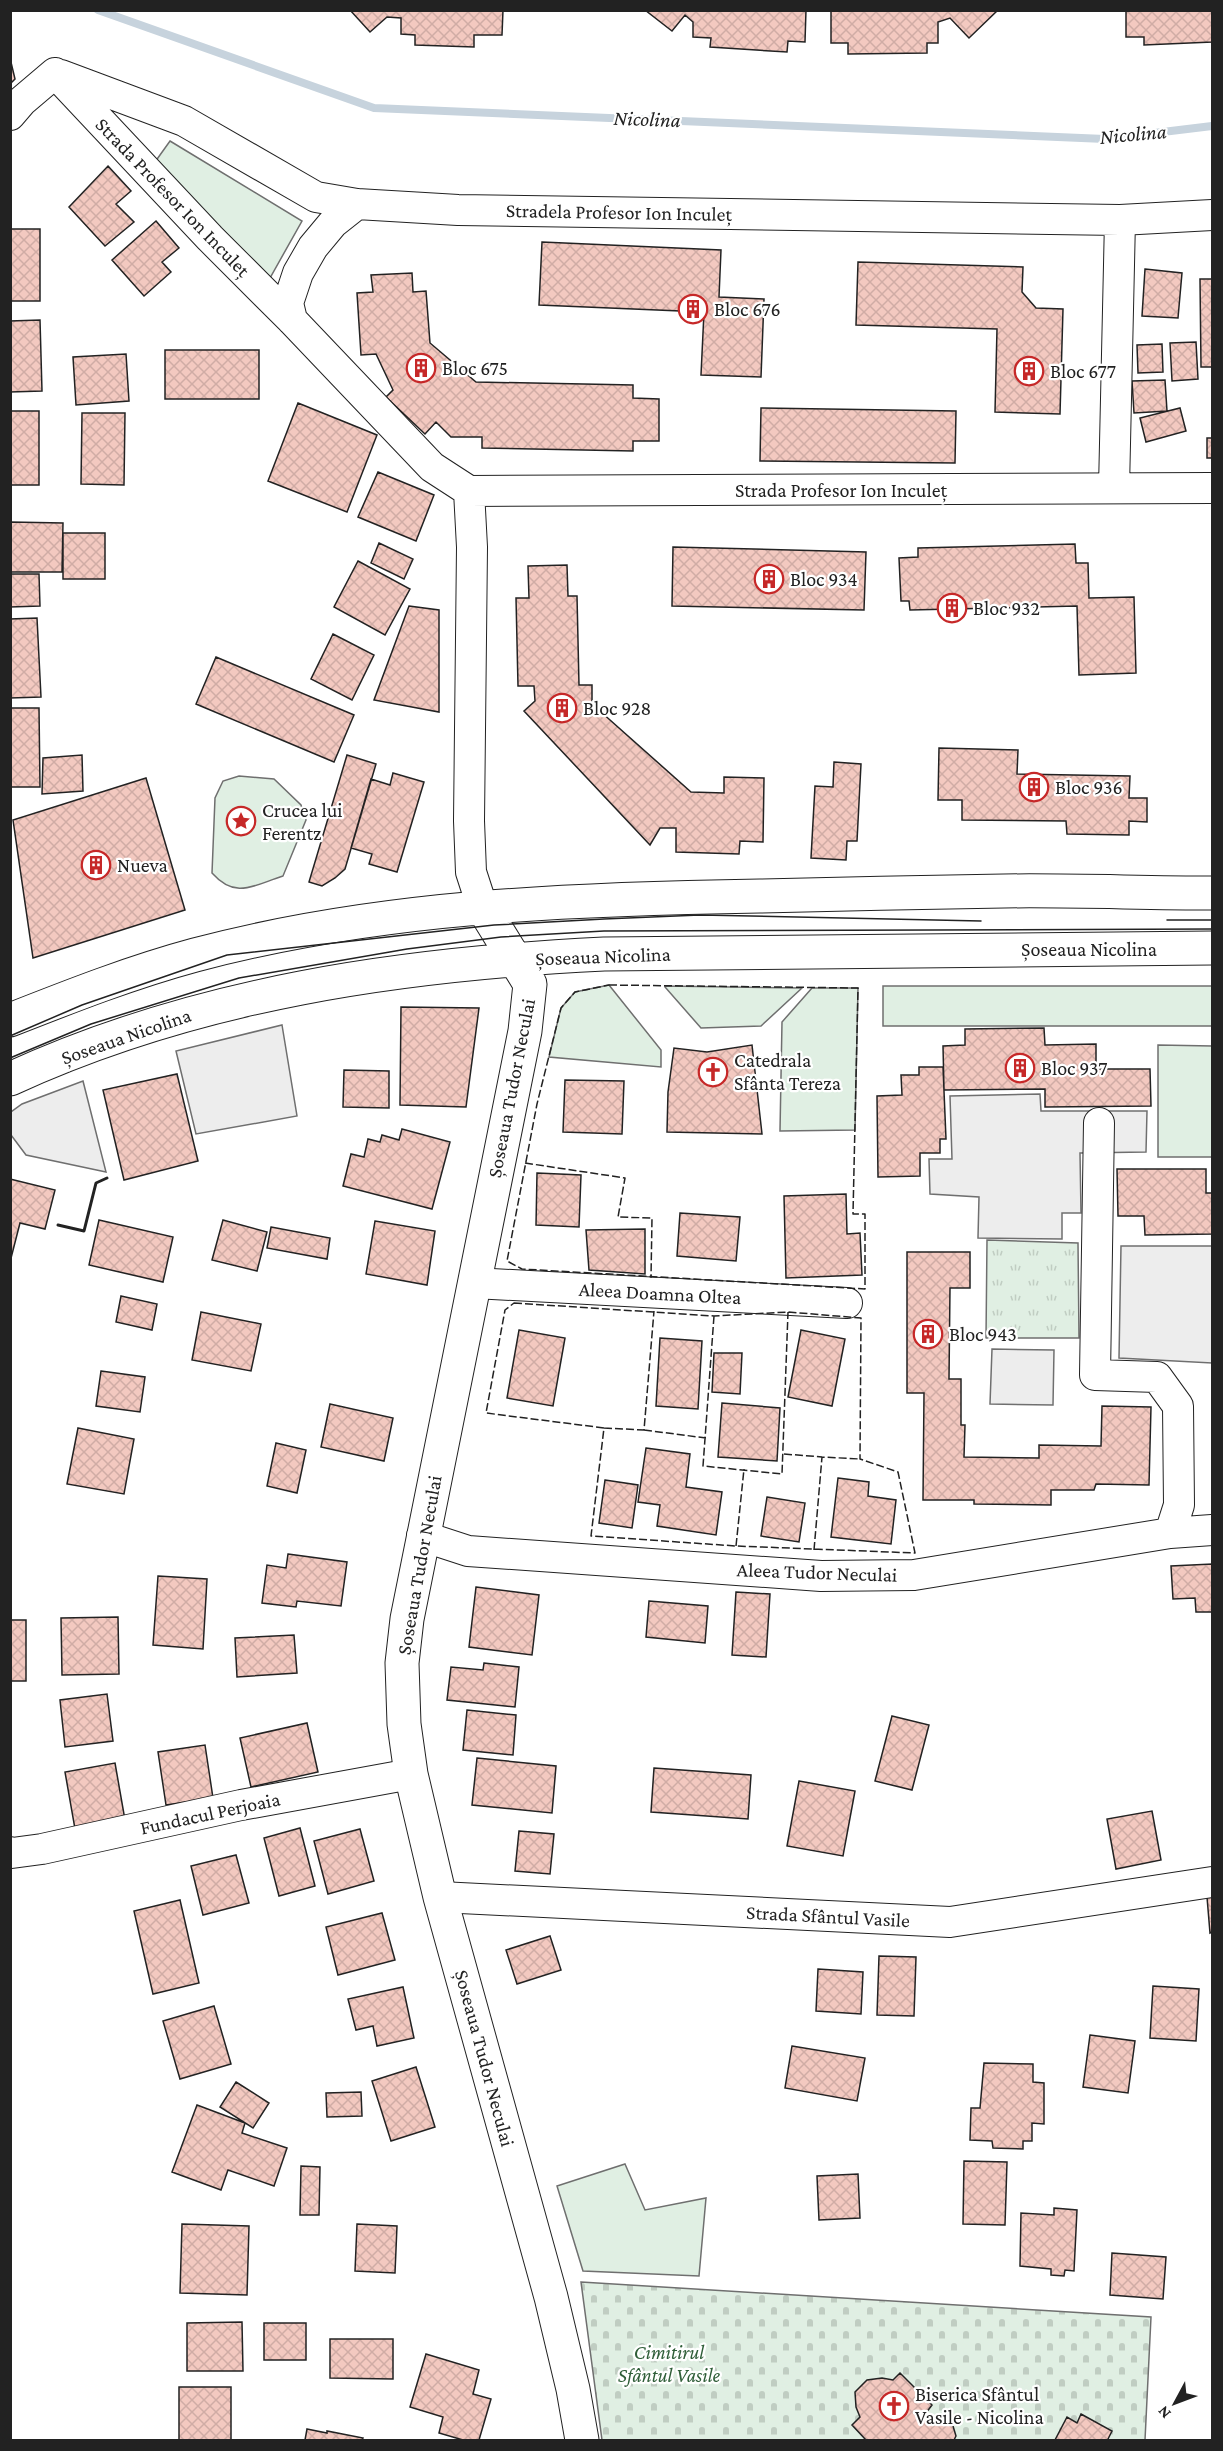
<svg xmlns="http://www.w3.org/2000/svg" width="1223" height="2451" font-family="'Crimson Pro',serif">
  <defs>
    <pattern id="cemetery-stones" width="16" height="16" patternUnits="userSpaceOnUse" patternTransform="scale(1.5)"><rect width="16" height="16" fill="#e0efe3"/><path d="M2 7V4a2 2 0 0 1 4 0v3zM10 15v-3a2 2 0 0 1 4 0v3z" fill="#c0cdc2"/></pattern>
    <pattern id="park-tufts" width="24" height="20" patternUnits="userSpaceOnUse" patternTransform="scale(1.5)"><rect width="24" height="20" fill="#e0efe3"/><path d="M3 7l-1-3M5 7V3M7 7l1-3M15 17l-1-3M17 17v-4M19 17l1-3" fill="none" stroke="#c0cdc2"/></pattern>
    <pattern id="building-cross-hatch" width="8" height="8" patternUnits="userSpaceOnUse" patternTransform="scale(1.5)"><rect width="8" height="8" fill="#f3c9c0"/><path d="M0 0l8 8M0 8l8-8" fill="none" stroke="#d0aca5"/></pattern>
  </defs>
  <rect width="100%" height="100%" fill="#fff"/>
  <path fill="#e0efe3" stroke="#6f6f6f" stroke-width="1.5" d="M170,141L302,221L270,278L155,162Z
    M239,776L274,779L301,805L306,820L283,876C254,885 236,900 212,873L215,798L223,781Z
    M609,985L661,1050V1067L549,1057L561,1008L575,992Z
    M883,986H1212V1026H883Z
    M665,987V986L802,988L761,1026L701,1028Z
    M812,988H858L855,1130L780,1131L782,1022Z
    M1158,1045L1212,1046V1157H1158Z
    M625,2164L645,2210L706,2198L699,2276L583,2271L557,2186Z"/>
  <path fill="url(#cemetery-stones)" stroke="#6f6f6f" stroke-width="1.5" d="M581,2282L1151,2317L1145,2440H602Z"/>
  <path fill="url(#park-tufts)" stroke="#6f6f6f" stroke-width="1.5" d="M987,1240L1078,1243L1079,1338H986Z"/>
  <path fill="#ededed" stroke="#6f6f6f" stroke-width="1.5" d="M282,1025L297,1116L196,1134L176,1051Z
    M83,1081L106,1172L26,1155L11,1135V1112L22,1104Z
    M1040,1094L1041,1111H1147L1146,1152L1080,1153L1081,1213H1062V1239L978,1238L979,1197L930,1194L929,1159H952L950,1096Z
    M1121,1246H1212V1363L1119,1358Z
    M992,1349L1054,1350L1053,1405L990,1404Z"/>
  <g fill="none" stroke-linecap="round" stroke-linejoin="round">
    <path stroke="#c7d3dd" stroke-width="8" d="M98,10L374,108L1105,139L1212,126"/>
  </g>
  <path fill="url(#building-cross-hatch)" stroke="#222" stroke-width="1.5" d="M350,10H503L502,35H474V47L415,45V35L401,34V18L387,17L370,32Z
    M645,10H806L805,42L788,41L787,52L710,47L711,38L693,37V22L685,15L672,31Z
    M831,10H998L969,38L950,18L938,22V43H927V53L848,54V43H831Z
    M1126,10H1212V42L1144,45V37H1126Z
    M10,58L15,79L10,84Z
    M108,166L131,191L116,204L134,222L105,246L69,207Z
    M156,221L179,248L162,262L171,272L144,296L112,260Z
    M10,229H40V301H10Z
    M542,242L721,250L719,297L764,299L761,377L701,375L704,312L539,305Z
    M858,262L1023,267L1022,292L1036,308L1063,309L1060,414L995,412L997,329L856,325Z
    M1145,269L1182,273L1178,318L1142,316Z
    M412,273L413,292L426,291L430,343L476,382L633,385V398L659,399V441H633V451L482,448V437H451L436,422L425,434L386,397L393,390L376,354L361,355L357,293L373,292L371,275Z
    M1200,279H1212V367H1201Z
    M40,320L42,391L10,392V321Z
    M1196,342L1198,379L1172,381L1170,343Z
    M1162,344L1163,372L1138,373L1137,345Z
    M165,350H259V399H165Z
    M126,354L129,401L76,405L73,357Z
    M1165,380L1167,411L1134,413L1132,381Z
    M298,403L377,435L347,512L268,481Z
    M761,408L956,411L955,463L760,461Z
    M1180,408L1186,431L1146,442L1140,418Z
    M10,411H39V485H10Z
    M82,413H125L124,485L81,484Z
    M1207,438H1212V458H1207Z
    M378,472L434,495L416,541L358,517Z
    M10,522L63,523L62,572H10Z
    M63,533H105V579H63Z
    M379,543L413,559L404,579L371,563Z
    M1075,544L1076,563H1088L1089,598L1134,597L1136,673L1079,675L1077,606L910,610L909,601H901L899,558L918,557V548Z
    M673,547L866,552L864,610L672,606Z
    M358,561L410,589L385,635L334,607Z
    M567,565L568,596H577L579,685H592V704L691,792L724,793V777L764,778L763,842L740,841L739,854L676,852V828H660L650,845L524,711L535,701L534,686H518L516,598H529L528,566Z
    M10,574H39L40,606L10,607Z
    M409,606L439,610V712L374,700Z
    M37,618L41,697L10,698V619Z
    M333,634L374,655L352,700L311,679Z
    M216,657L354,715L334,762L196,704Z
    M10,708H39L40,787H10Z
    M939,748L1018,750L1017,774L1130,776L1129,798H1147V822L1129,821V835L1067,834L1066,821L962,820V800H938Z
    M82,755L83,791L42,794L43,758Z
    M347,755L376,764L345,869L335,878L322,886L309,882Z
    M834,762L861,764L857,841H847L846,860L811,858L815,786L833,787Z
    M393,773L424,782L397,872L369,864L372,854L351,848L371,779L390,785Z
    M146,778L185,910L33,958L13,820Z
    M401,1007L479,1008L466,1107L400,1105Z
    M1044,1028L1045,1045L1096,1044V1069H1150L1151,1106L1045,1107V1089L944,1090L943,1046L965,1045V1029Z
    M752,1045L762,1134L667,1132L668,1092L674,1048L707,1052Z
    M919,1067H943L946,1139H940V1153H920V1176L878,1177L877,1096L902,1095L901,1075H919Z
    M344,1070L389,1071V1108L343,1107Z
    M177,1074L198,1161L124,1180L103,1090Z
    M565,1080L624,1081L622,1134L563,1132Z
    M402,1129L450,1142L432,1209L343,1186L351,1154L364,1157L368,1139L380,1142L382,1135L399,1140Z
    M1117,1169H1206V1193H1212V1234L1145,1235L1144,1216H1118Z
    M537,1173L581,1175L579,1227L536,1225Z
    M10,1179L55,1190L45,1229L20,1223L10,1262Z
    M846,1194L847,1234L860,1233L862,1275L786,1278L784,1196Z
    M680,1213L740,1217L736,1261L677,1256Z
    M99,1220L173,1237L163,1282L89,1265Z
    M223,1220L267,1232L257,1271L212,1260Z
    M375,1221L435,1231L427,1285L366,1274Z
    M271,1227L330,1238L327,1259L267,1248Z
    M645,1229V1274L589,1270L586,1230Z
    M907,1252H970V1288H950L949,1379H961V1425H965L964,1457L1039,1458V1445L1101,1446L1102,1406L1151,1407L1149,1485L1096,1484L1094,1490H1051V1505L974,1504V1500H923L924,1393H907Z
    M121,1296L157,1304L152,1330L116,1322Z
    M201,1312L261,1324L251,1371L192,1360Z
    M519,1330L565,1338L553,1406L507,1398Z
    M801,1330L845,1339L832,1406L788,1397Z
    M660,1338L702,1341L698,1409L656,1406Z
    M714,1353H742L740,1394L712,1392Z
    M101,1371L145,1377L140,1412L96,1406Z
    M722,1403L780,1408L777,1461L718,1457Z
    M330,1404L393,1418L384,1461L321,1447Z
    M78,1428L134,1439L124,1494L67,1484Z
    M276,1443L306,1450L297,1493L267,1486Z
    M646,1448L690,1454L686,1487L722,1492L716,1535L657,1526L660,1505L638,1502Z
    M838,1478L869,1482L868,1496L896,1500L891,1544L831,1537Z
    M605,1480L638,1485L632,1528L599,1523Z
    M767,1497L805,1503L799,1542L761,1536Z
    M288,1554L347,1562L341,1606L297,1601L296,1607L262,1603L267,1565L286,1568Z
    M1212,1564V1612H1196L1195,1598L1173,1599L1171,1566Z
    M158,1576L207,1579L203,1649L153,1645Z
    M476,1587L539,1595L532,1655L469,1647Z
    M736,1592L770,1594L766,1657L732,1655Z
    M649,1601L708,1606L705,1643L646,1637Z
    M118,1617L119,1674L62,1675L61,1618Z
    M10,1620H26V1681H10Z
    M294,1635L297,1673L237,1677L235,1638Z
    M484,1663L519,1667L515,1707L447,1700L451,1667L483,1670Z
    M107,1694L113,1741L65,1747L60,1700Z
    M467,1710L516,1715L513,1755L463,1750Z
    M892,1716L929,1725L912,1790L875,1781Z
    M307,1723L318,1772L251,1787L240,1738Z
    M205,1745L213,1798L166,1805L158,1752Z
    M477,1758L556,1766L552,1813L472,1805Z
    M115,1763L125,1820L75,1829L65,1772Z
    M654,1768L751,1775L748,1819L651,1812Z
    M799,1781L855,1791L843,1856L787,1846Z
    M1152,1811L1161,1860L1116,1869L1107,1819Z
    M300,1828L315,1886L279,1896L264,1838Z
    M360,1829L374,1881L328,1894L314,1841Z
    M519,1831L554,1834L550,1874L515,1871Z
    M236,1855L249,1903L203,1915L191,1866Z
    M1207,1897H1212V1932L1210,1933Z
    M180,1900L199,1983L153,1994L134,1911Z
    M382,1913L395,1960L338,1975L326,1927Z
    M550,1936L561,1970L517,1984L506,1950Z
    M879,1956L916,1957L914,2016L877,2015Z
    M818,1969L863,1972L861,2014L816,2011Z
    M1153,1986L1199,1989L1196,2041L1150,2038Z
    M403,1987L414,2038L377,2046L373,2026L356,2030L348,1999Z
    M214,2006L231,2064L180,2079L163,2021Z
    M1090,2035L1135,2041L1128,2093L1083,2087Z
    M792,2046L865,2058L857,2101L785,2088Z
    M984,2063L1033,2064V2082L1044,2083V2124L1032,2123V2141H1023V2149L993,2148L992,2141L970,2140L971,2108H980Z
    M416,2067L435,2127L391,2141L372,2081Z
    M236,2082L269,2103L253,2128L220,2107Z
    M361,2092L362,2116L327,2117L326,2093Z
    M197,2105L245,2123L242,2133L287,2148L274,2186L228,2170L221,2190L172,2172Z
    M964,2161L1007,2162L1005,2225L963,2224Z
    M301,2166L320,2167L319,2215H300Z
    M858,2174L860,2218L819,2220L817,2176Z
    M1054,2208L1077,2210L1074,2271L1065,2270L1064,2276L1051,2275V2269L1020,2266L1021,2213L1054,2215Z
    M182,2224L249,2226L247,2295L180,2293Z
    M357,2224L397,2226L395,2273L355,2271Z
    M1112,2253L1166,2257L1163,2299L1110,2295Z
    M242,2322L243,2371H187V2323Z
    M264,2323H306V2360H264Z
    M330,2339H393V2379L330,2378Z
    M426,2354L479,2370L473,2394L491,2399L479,2440H463L439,2433L443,2417L410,2407Z
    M900,2373L932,2405L926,2413L936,2423L943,2420L953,2426L956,2436L954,2440H866L852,2425L860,2417L856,2407L855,2392L867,2380L882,2378L893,2380Z
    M179,2387H231V2440H179Z
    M1081,2414L1112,2431L1108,2439L1111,2440H1055L1067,2417L1077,2423Z
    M307,2429L327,2433V2431L363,2438L362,2440H305Z"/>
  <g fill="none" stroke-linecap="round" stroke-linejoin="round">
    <g stroke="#222" stroke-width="32">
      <path id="minor" d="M55,73L210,238L292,320L432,467L469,491L1212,488
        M61,75L184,121L316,197L357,204L458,210L1120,220L1212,215
        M10,115L22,101L55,73
        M292,320L288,303L298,273L313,247L333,223L357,204
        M1114,488L1120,220
        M469,491L472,547L469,821L471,872L482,906
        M1099,1123L1095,1375L1157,1377L1178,1406L1179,1505L1170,1533
        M474,1283L847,1303
        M422,1536L468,1551L821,1576L914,1575L1170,1533L1212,1530
        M10,1852L12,1853L42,1849L241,1805L411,1774
        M440,1897L950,1922L1212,1882"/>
    </g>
    <g stroke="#222" stroke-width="35">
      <path id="major" d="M482,906L530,984L525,1031L407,1619L402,1663L404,1724L411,1774L440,1897L551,2297L573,2389L582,2440
        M10,1020C71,996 132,972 195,955C379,906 571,899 760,896C841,894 923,892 1004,891C1074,890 1143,893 1212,893
        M10,1079C197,993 401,964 604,954L1212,948"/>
    </g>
    <use href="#minor" stroke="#fff" stroke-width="30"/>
    <use href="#major" stroke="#fff" stroke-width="33"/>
    <path stroke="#222" stroke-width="1.5" d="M1167,920H1212
      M10,1036L82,1005L227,955L494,925L604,919L700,915L981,921
      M10,1058L91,1024L239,978L407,949L501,937L604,931L1212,929"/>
    <path stroke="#222" stroke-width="1.5" stroke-dasharray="8 3" stroke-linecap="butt" d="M609,985L858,988L853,1214H865V1289L522,1269L507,1261L537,1104L561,1008L575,992Z
      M525,1163L625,1178L618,1217L652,1218L651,1278
      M514,1303L714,1316L788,1312L861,1318L860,1459L898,1472L915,1553L736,1546L591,1536L604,1428L486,1413L505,1310Z
      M714,1316L703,1466L782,1474L788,1312
      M604,1428L644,1430L654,1311
      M644,1430L706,1438
      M784,1454L822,1457
      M736,1546L744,1469
      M814,1550L822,1457L860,1459"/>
    <path stroke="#222" stroke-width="3" d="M58,1225L84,1231L96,1183L107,1178"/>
  </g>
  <defs>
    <g id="building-ring" transform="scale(1.5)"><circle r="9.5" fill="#fff" stroke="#c62828" stroke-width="1.5"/><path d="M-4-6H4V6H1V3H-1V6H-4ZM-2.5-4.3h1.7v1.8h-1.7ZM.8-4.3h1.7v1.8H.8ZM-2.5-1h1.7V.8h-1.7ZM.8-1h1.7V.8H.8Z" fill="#c62828"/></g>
    <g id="sight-ring" transform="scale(1.5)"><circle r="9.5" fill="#fff" stroke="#c62828" stroke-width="1.5"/><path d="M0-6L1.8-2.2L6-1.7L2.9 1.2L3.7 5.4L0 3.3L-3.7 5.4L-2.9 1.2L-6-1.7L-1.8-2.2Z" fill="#c62828"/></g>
    <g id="church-ring" transform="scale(1.5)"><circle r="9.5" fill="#fff" stroke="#c62828" stroke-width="1.5"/><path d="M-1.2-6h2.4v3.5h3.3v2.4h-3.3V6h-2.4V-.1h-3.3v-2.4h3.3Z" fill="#c62828"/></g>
  </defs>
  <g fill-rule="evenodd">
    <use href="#building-ring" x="693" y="309"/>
    <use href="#building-ring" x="421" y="368"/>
    <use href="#building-ring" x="1029" y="371"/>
    <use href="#building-ring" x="769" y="579"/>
    <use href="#building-ring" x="952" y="608"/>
    <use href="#building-ring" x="562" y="708"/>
    <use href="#building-ring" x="1034" y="787"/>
    <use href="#sight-ring" x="241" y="821"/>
    <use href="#building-ring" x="96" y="865"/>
    <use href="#building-ring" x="1020" y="1068"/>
    <use href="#church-ring" x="713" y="1072"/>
    <use href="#building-ring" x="928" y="1334"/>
    <use href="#church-ring" x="894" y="2406"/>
  </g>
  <g text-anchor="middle" stroke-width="4.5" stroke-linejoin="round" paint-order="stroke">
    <g font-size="20" fill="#222" stroke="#fff">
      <text transform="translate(173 197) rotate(46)" y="7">Strada Profesor Ion Inculeț</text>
      <text transform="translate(619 212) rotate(1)" y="7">Stradela Profesor Ion Inculeț</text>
      <text x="841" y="497">Strada Profesor Ion Inculeț</text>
      <text x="1089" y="956">Șoseaua Nicolina</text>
      <text transform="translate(603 956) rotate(-2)" y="7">Șoseaua Nicolina</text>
      <text transform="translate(126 1036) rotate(-19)" y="7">Șoseaua Nicolina</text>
      <text transform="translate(511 1088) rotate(-79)" y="7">Șoseaua Tudor Neculai</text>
      <text transform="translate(660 1293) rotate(3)" y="7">Aleea Doamna Oltea</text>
      <text transform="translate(419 1565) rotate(-80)" y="7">Șoseaua Tudor Neculai</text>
      <text transform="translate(817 1572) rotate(2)" y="7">Aleea Tudor Neculai</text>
      <text transform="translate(210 1813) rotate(-12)" y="7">Fundacul Perjoaia</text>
      <text transform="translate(828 1916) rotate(3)" y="7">Strada Sfântul Vasile</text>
      <text transform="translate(485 2058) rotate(75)" y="7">Șoseaua Tudor Neculai</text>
    </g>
    <g font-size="20" fill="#222" stroke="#fff" text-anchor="start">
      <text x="714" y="316">Bloc 676</text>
      <text x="442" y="375">Bloc 675</text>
      <text x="1050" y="378">Bloc 677</text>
      <text x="790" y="586">Bloc 934</text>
      <text x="973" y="615">Bloc 932</text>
      <text x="583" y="715">Bloc 928</text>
      <text x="1055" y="794">Bloc 936</text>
      <text x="262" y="817">Crucea lui<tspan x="262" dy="23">Ferentz</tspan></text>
      <text x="117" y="872">Nueva</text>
      <text x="734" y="1067">Catedrala<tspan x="734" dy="23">Sfânta Tereza</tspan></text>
      <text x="1041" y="1075">Bloc 937</text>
      <text x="949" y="1341">Bloc 943</text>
      <text x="915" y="2401">Biserica Sfântul<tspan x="915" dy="23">Vasile - Nicolina</tspan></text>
    </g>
    <g font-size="20" font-style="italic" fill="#2f5e38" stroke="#fff">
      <text x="669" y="2359">Cimitirul<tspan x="669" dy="23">Sfântul Vasile</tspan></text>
    </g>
    <g font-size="21" font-style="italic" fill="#222" stroke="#fff">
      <text transform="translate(647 119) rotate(2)" y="7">Nicolina</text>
      <text transform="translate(1133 134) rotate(-5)" y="7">Nicolina</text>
    </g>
  </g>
  <rect width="1223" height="2451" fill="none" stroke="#222222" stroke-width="24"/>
  <g transform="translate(1175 2403) rotate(229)" stroke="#ffffff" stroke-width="4.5" paint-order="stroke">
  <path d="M0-4.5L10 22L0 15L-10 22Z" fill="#222222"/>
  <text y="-9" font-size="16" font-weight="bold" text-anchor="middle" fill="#222222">N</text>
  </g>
</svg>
